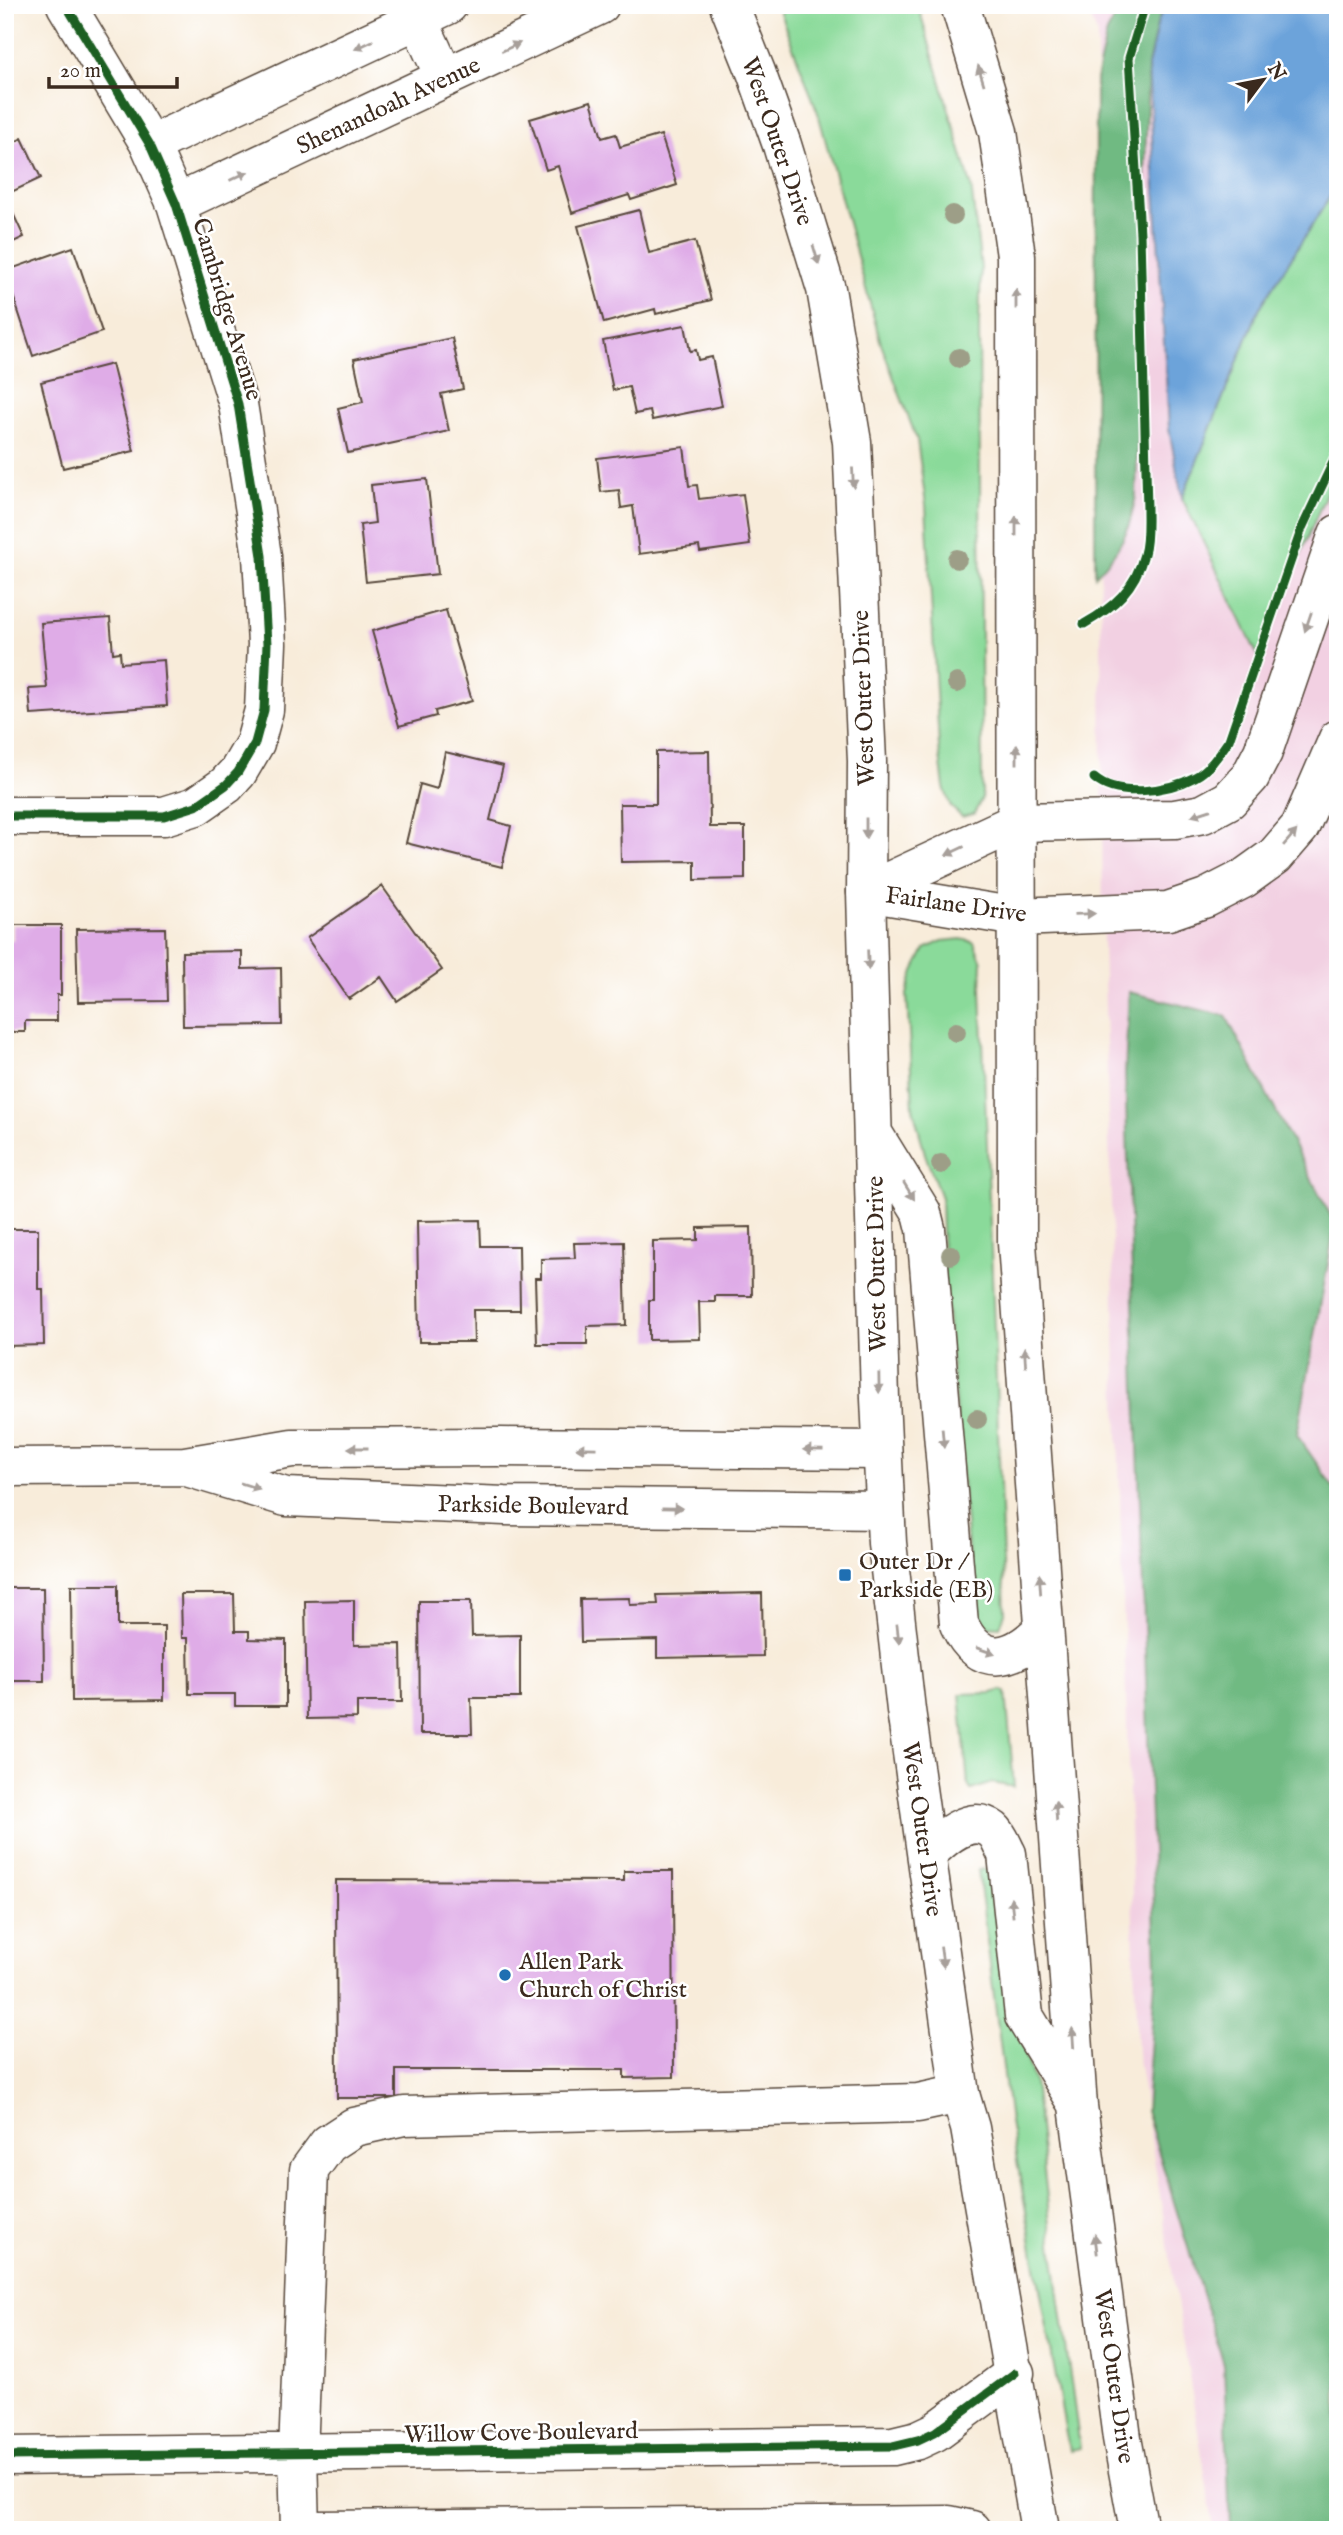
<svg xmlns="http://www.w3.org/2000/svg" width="1343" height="2535" font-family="'IM FELL English',serif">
  <rect width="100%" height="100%" fill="#fff"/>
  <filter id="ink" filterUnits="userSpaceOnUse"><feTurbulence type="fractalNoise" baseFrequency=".0143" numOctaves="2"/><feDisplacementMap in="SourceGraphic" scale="14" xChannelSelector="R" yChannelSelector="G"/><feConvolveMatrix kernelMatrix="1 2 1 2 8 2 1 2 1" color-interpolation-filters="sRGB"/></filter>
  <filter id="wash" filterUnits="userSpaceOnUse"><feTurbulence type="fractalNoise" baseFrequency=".00686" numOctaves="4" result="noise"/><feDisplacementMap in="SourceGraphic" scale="28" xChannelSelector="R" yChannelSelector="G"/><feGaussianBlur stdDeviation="1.57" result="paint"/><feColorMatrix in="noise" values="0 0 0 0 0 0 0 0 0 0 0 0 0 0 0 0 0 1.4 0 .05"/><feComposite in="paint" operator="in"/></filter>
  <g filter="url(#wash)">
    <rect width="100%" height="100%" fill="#f8ecda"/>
    <path fill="#f2d0e2" d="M1086,5H1338V2530H1214L1137,2053L1103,944L1097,34Z"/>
    <path fill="#8ada9a" stroke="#62825c" stroke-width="2" d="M777,5H918L971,185L981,268L979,323L982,798L974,814L962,817L951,807L944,787L939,748L926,505L917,440L881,344L818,113Z
      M1338,184V465L1258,656L1182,498L1259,309Z
      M961,939L974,942L982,962L981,989L1005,1613L1000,1627L985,1626L974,1615L943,1266L941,1198L925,1154L913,1108L907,994L914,971L925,949L942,941Z
      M1002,1690L1006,1692L1014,1787L992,1783L971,1790L968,1785L960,1694L992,1693Z
      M995,1867L1002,1979L1034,2081L1053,2251L1080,2448L1069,2450L1010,2122L978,1870Z"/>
    <path fill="#6fba82" stroke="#557250" stroke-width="2" d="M1122,5H1167L1158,21L1148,66L1136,495C1130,530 1121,550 1095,576L1096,79L1107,32Z
      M1129,992L1226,1016L1335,1224L1297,1435L1338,1494V2530H1230L1224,2365L1146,2111L1156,1965L1125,1073Z"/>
    <path fill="#6ca3da" stroke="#54667c" stroke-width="2" d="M1167,5H1338V184L1259,309L1182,498L1169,429L1148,66L1158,21Z"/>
    <g id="blocks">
      <path fill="#dface7" d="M591,101L602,138L616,134L620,147L661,135L677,185L631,200L629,195L572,213L558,166L546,170L530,119Z
        M22,138L41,178L5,195V147Z
        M5,196L24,237L5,246Z
        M639,210L649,253L695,241L711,300L656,314L655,309L604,323L578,226Z
        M73,247L102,332L33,356L5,271Z
        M685,325L690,351L696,350L698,360L712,357L722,406L652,420L650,411L635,414L629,387L613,390L603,341Z
        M452,338L463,389L441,394L449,431L348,453L338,408L363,402L354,359Z
        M112,364L134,451L63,468L41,382Z
        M684,447L689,486L697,485L699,499L743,494L750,545L700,552L699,546L639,554L633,506L621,508L619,490L601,492L597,458Z
        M427,479L438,574L366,582L360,525L375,523L371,485Z
        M446,610L472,701L435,711L436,716L399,726L372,631Z
        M110,618L113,653L120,652L121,663L164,660L167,706L31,715L29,689L47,688L41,623Z
        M709,751L710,827H745V879L695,880V861L621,862L620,804H656V752Z
        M445,752L503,766L490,820L511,826L502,867L406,843L420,784L437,789Z
        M382,886L442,970L397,1001L381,977L349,999L307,938Z
        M13,925H61V995H57V1021H25V1032H5V940H13Z
        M165,928L167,1001L78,1002L76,929Z
        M242,951V969L281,968L282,1025L183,1026L182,952Z
        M480,1220L481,1246H519L520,1310H473L474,1342H419L417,1221Z
        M751,1227L752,1296H715V1302H699L700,1339L649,1340V1300H653V1241L698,1240V1228Z
        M5,1229H38V1289H43L44,1345L5,1346Z
        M624,1242L626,1325L587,1326V1344H537L535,1278H541V1259L575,1258L574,1243Z
        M71,1585H118V1626H164V1700L72,1701Z
        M5,1588H43L44,1681H5Z
        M762,1593L763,1656L657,1658V1640L581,1642L580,1599L629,1598L630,1605L658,1604L657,1595Z
        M181,1594H234L235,1631H249V1639L286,1640V1706H235V1694H189L188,1638H182Z
        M354,1600V1645L401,1644L402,1702H357V1718L307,1719L305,1601Z
        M419,1601H471L472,1636L520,1635V1698H471L472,1734H420Z
        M624,1871H673L674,2077L624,2078V2070H396V2098H337L336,1880L624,1881Z"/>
    </g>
  </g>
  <g filter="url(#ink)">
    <use href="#blocks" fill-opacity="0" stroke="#57473a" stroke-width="2"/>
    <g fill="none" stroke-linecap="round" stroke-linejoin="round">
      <g stroke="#57473a" stroke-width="41">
        <path id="minor" d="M418,19L445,78
          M150,145L448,5
          M176,204L600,5
          M5,816H164L196,806L226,785L238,772L255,743L264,710L267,644L262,556L238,404L176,204L150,145L66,5
          M866,892L1017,822L1175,819L1203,814L1229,800L1250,777L1263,752L1338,534
          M866,892L1017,917L1168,911L1206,898L1243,879L1275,856L1300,827L1338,739
          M5,1467L185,1466L292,1448L501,1447L882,1450
          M190,1468L286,1497L505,1506L885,1510
          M5,2456L893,2446L918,2440L935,2432L1015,2373
          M300,2530L298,2454L309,2170L328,2144L354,2127L404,2116L918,2103L960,2094
          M312,2530L949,2525L972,2530"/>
      </g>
      <g stroke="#57473a" stroke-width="41">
        <path id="major" d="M729,5L756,72L782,145L826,289L852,442L867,761L866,892L880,1399L887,1543L906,1710L960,2094L970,2128L1040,2530
          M960,5L998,132L1016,256L1017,1243L1078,2106L1122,2438L1139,2530
          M874,1135L922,1213L926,1229L959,1624C980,1670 1014,1660 1043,1629
          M928,1853C943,1838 971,1813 993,1830C999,1835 1003,1847 1007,1854L1024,2016L1076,2101"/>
      </g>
      <use href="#minor" stroke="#fff" stroke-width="38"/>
      <use href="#major" stroke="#fff" stroke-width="38"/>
      <g stroke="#fff" stroke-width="13">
        <path id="cycleway" d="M1084,624C1114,607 1135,589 1144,554C1148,541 1147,523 1147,509L1140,234L1129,58L1145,5
          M1094,778C1118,799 1169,791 1195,777C1210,769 1220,753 1229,740L1302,528L1338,452
          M5,816H164L196,806L226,785L238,772L255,743L264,710L267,644L262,556L238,404L176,204L150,145L66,5
          M5,2456L893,2446L918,2440L935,2432L1015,2373"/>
      </g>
      <use href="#cycleway" stroke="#1b5e20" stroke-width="9"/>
    </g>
    <g fill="#9d9e87">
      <circle cx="953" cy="215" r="10"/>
      <circle cx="959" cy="358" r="10"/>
      <circle cx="957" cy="559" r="10"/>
      <circle cx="957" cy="683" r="10"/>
      <circle cx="956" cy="1032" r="10"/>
      <circle cx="941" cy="1164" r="10"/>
      <circle cx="951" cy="1255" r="10"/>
      <circle cx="977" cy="1419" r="10"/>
    </g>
    <defs><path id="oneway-solid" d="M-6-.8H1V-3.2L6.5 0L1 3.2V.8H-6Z" transform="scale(1.75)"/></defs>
    <g fill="#a79f9a">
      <use href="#oneway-solid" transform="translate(364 45) rotate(155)"/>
      <use href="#oneway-solid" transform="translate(511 47) rotate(-25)"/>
      <use href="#oneway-solid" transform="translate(981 75) rotate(-107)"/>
      <use href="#oneway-solid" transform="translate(239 176) rotate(-25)"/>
      <use href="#oneway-solid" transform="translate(816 255) rotate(73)"/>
      <use href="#oneway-solid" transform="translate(1016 299) rotate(-90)"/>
      <use href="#oneway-solid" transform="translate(853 478) rotate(87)"/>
      <use href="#oneway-solid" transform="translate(1016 526) rotate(-90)"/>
      <use href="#oneway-solid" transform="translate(1308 622) rotate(109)"/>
      <use href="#oneway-solid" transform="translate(1017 754) rotate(-90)"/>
      <use href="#oneway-solid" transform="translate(1201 813) rotate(162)"/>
      <use href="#oneway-solid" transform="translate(866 828) rotate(90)"/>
      <use href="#oneway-solid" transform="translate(1290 838) rotate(-49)"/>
      <use href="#oneway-solid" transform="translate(955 851) rotate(155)"/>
      <use href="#oneway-solid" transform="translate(1085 914) rotate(-2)"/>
      <use href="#oneway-solid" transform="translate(868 960) rotate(88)"/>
      <use href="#oneway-solid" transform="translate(909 1191) rotate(58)"/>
      <use href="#oneway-solid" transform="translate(1025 1357) rotate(-94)"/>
      <use href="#oneway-solid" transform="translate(879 1383) rotate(89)"/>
      <use href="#oneway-solid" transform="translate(943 1438) rotate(85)"/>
      <use href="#oneway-solid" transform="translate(358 1448) rotate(180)"/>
      <use href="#oneway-solid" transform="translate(586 1448) rotate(-179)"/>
      <use href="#oneway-solid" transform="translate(813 1450) rotate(-179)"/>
      <use href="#oneway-solid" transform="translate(250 1486) rotate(17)"/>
      <use href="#oneway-solid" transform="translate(672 1508) rotate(1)"/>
      <use href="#oneway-solid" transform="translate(1040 1584) rotate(-94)"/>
      <use href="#oneway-solid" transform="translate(898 1634) rotate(84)"/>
      <use href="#oneway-solid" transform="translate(986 1651) rotate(19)"/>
      <use href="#oneway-solid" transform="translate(1056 1811) rotate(-94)"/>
      <use href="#oneway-solid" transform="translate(1012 1907) rotate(-96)"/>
      <use href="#oneway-solid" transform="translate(942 1957) rotate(82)"/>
      <use href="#oneway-solid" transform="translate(1073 2038) rotate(-94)"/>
      <use href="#oneway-solid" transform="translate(1096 2244) rotate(-97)"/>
    </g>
  </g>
  <g fill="#1f6fb2" stroke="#fff" stroke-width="2.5">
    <rect x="838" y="1568" width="14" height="14" rx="3.5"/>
    <circle cx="505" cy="1975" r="7"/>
  </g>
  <g text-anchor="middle" stroke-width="5" stroke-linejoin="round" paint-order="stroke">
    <g font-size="24" fill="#3b2a1e" stroke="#fff">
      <text transform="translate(388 105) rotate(-25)" y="8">Shenandoah Avenue</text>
      <text transform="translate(778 141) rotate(71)" y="8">West Outer Drive</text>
      <text transform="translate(228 309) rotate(73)" y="8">Cambridge Avenue</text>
      <text transform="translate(863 698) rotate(-92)" y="8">West Outer Drive</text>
      <text transform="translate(956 904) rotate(8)" y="8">Fairlane Drive</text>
      <text transform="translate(876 1264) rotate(-91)" y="8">West Outer Drive</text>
      <text transform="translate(533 1505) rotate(1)" y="8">Parkside Boulevard</text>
      <text transform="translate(923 1829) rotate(82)" y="8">West Outer Drive</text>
      <text transform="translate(1115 2376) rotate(82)" y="8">West Outer Drive</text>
      <text transform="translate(521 2432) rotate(-1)" y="8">Willow Cove Boulevard</text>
    </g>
    <g font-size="24" fill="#3b2a1e" stroke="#fff" text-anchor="start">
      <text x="859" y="1569">Outer Dr /<tspan x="859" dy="28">Parkside (EB)</tspan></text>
      <text x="519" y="1969">Allen Park<tspan x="519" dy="28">Church of Christ</tspan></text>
    </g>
  </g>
  <rect width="1343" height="2535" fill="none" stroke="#fff" stroke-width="28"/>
  <g transform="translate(1263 80) rotate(58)" stroke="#ffffff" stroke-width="5" paint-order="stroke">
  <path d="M0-5L12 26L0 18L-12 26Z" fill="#3b2a1e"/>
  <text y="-10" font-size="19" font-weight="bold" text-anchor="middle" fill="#3b2a1e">N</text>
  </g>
  <path d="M49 77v10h128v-10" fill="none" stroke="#3b2a1e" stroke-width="3.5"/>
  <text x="60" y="77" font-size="21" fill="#3b2a1e" stroke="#ffffff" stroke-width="5" paint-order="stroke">20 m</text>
</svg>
